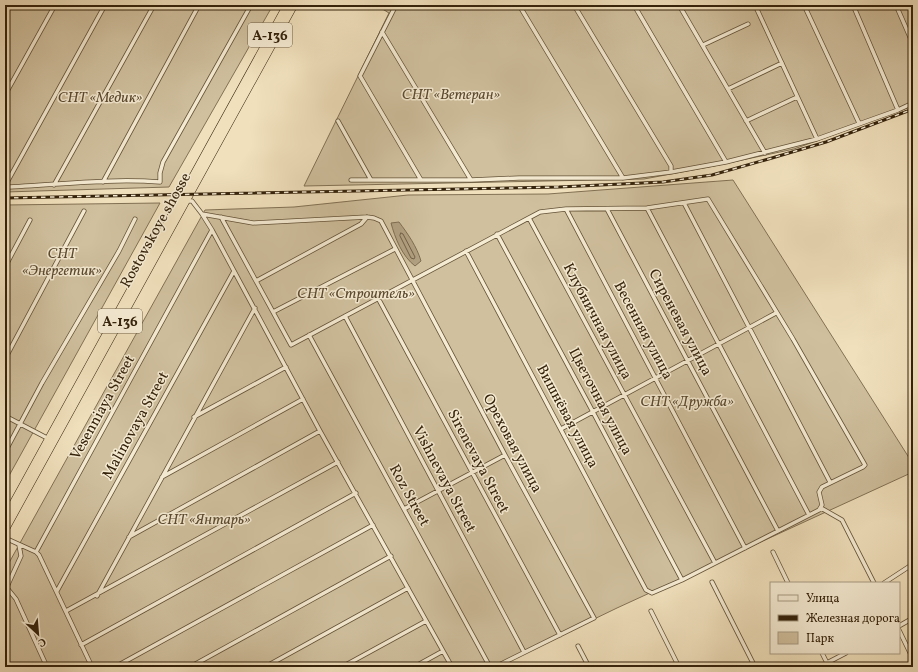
<svg xmlns="http://www.w3.org/2000/svg" width="918" height="672" font-family="Vollkorn,serif">
  <rect width="100%" height="100%" fill="#f0e0bc"/>
  <filter id="stains"><feTurbulence type="fractalNoise" baseFrequency=".005" numOctaves="4"/><feColorMatrix values="0 0 0 0 .2 0 0 0 0 .09 0 0 0 0 .02 0 0 0 .5 -.17"/></filter>
  <radialGradient id="worn" r=".72"><stop offset=".6" stop-color="#630" stop-opacity="0"/><stop offset="1" stop-color="#630" stop-opacity=".3"/></radialGradient>
  <path fill="#d0c09e" stroke="#827154" d="M5,5H273L169,187L5,192Z
    M376,5H913V106L794,149L714,166L644,179L304,186L389,13Z
    M733,180L913,464V472L617,608L495,667H5V570L205,210L294,207L408,195L548,194Z
    M160,203L5,483V205Z"/>
  <path fill="#b09f80" stroke="#7e6d51" d="M399,222C408,234 417,247 421,261L415,266C402,256 395,238 391,223Z"/>
  <g fill="none" stroke-linecap="round" stroke-linejoin="round">
    <path stroke="#726046" stroke-width="1" d="M401,233L403,234L415,257L414,259L411,258L400,236Z"/>
    <g stroke="#635237" stroke-width="5">
      <path id="street" d="M396,5L360,76L421,180
        M519,5L623,178
        M574,5L671,166V172
        M634,5L726,162
        M679,5L765,153
        M755,5L817,139
        M804,5L859,123
        M853,5L898,110
        M896,5L913,44
        M5,6L6,5
        M382,32L471,180
        M703,45L748,24
        M728,89L782,63
        M5,95L55,5
        M338,121L371,180
        M746,121L797,97
        M351,180H471L519,178H623L671,172L726,162L817,139L898,110L913,103
        M103,182L199,5
        M54,185L154,5
        M5,186L105,5
        M5,187C56,185 109,178 160,182V173L163,162L251,5
        M187,201H192L202,214L212,230L320,431L452,667
        M684,203L830,482
        M647,208L809,515
        M566,209L745,548
        M607,209L778,531
        M202,214L253,223L367,217L374,218L381,221L505,455L594,618L495,667
        M221,217L291,345L540,212L566,209L647,208L708,199L793,339L865,465L863,467L822,487L819,492L822,505L819,510L682,580L652,593L646,590L466,251
        M529,218L715,563
        M497,234L593,412L682,580
        M5,267L30,220
        M256,281L361,224L367,217
        M378,298L560,635
        M273,312L395,249
        M345,316L524,652
        M309,335L490,667
        M5,359L84,211
        M5,416L49,439
        M194,417L286,367
        M561,429L776,313
        M5,452L42,383L119,251L135,219
        M162,477L303,399
        M821,508L842,520L874,583
        M404,509L505,455
        M129,537L320,431
        M5,538L36,552L39,555L92,667
        M36,552L212,230
        M773,552L788,583
        M712,582L755,667
        M884,583L913,564
        M7,588L16,599L47,667
        M5,591L21,556L19,545
        M57,591L234,271
        M97,596L255,308
        M66,611L338,462
        M651,611L679,667
        M899,626L913,618
        M899,630L913,659
        M81,645L356,493
        M578,646L589,667
        M822,653L829,667
        M115,667L373,525
        M190,667L391,556
        M265,667L408,588
        M342,667L426,621
        M414,667L443,651
        M819,667L846,653"/>
    </g>
    <g stroke="#34220b" stroke-width="8">
      <path id="highway" d="M5,518L287,5
        M5,530L294,5"/>
    </g>
    <use href="#street" stroke="#f5ebd3" stroke-width="3.5"/>
    <use href="#highway" stroke="#f0e0bc" stroke-width="7"/>
    <g stroke="#34220b" stroke-width="3">
      <path id="rail" d="M5,198L559,187L663,182L712,175L772,158L826,142L913,109"/>
    </g>
    <use href="#rail" stroke="#f5ebd3" stroke-width="1.5" stroke-dasharray="4.5" stroke-linecap="butt"/>
  </g>
  <g text-anchor="middle" stroke-width="3" stroke-linejoin="round" paint-order="stroke">
    <g fill="#f5ebd3" stroke="#6e5e47" stroke-width="1">
      <rect x="248" y="23" width="44" height="24" rx="3"/>
      <rect x="98" y="309" width="44" height="24" rx="3"/>
    </g>
    <g font-size="14" font-weight="bold" fill="#34220b">
      <text x="270" y="40">А-136</text>
      <text x="120" y="326">А-136</text>
    </g>
    <g font-size="15" font-style="italic" fill="#5b4a30" stroke="#f5ebd3">
      <text x="451" y="99">СНТ «Ветеран»</text>
      <text x="100" y="102">СНТ «Медик»</text>
      <text x="62" y="258">СНТ<tspan x="62" dy="17">«Энергетик»</tspan></text>
      <text x="356" y="298">СНТ «Строитель»</text>
      <text x="687" y="406">СНТ «Дружба»</text>
      <text x="204" y="524">СНТ «Янтарь»</text>
    </g>
    <g font-size="15" fill="#34220b" stroke="#f5ebd3">
      <text transform="translate(155 230) rotate(-61)" y="5">Rostovskoye shosse</text>
      <text transform="translate(598 321) rotate(62)" y="5">Клубничная улица</text>
      <text transform="translate(681 322) rotate(62)" y="5">Сиреневая улица</text>
      <text transform="translate(644 330) rotate(62)" y="5">Весенняя улица</text>
      <text transform="translate(601 401) rotate(62)" y="5">Цветочная улица</text>
      <text transform="translate(102 407) rotate(-61)" y="5">Vesenniaya Street</text>
      <text transform="translate(568 416) rotate(62)" y="5">Вишнёвая улица</text>
      <text transform="translate(135 425) rotate(-61)" y="5">Malinovaya Street</text>
      <text transform="translate(513 443) rotate(62)" y="5">Ореховая улица</text>
      <text transform="translate(479 461) rotate(62)" y="5">Sirenevaya Street</text>
      <text transform="translate(445 479) rotate(62)" y="5">Vishnevaya Street</text>
      <text transform="translate(410 495) rotate(61)" y="5">Roz Street</text>
    </g>
  </g>
  <rect width="918" height="672" fill="none" stroke="#f0e0bc" stroke-width="20"/>
  <rect x="6" y="6" width="906" height="660" fill="none" stroke="#34220b" stroke-width="2"/>
  <rect x="10" y="10" width="898" height="652" fill="none" stroke="#34220b"/>
  <rect x="770" y="582" width="130" height="72" fill="#f5ebd3" stroke="#a89b83"/>
  <rect x="778" y="595" width="20" height="6" fill="#f5ebd3" stroke="#a89b83"/>
  <text x="806" y="602" font-size="12" fill="#34220b">Улица</text>
  <rect x="778" y="615" width="20" height="6" fill="#34220b" stroke="#a89b83"/>
  <text x="806" y="622" font-size="12" fill="#34220b">Железная дорога</text>
  <rect x="778" y="632" width="20" height="12" fill="#d0c09e" stroke="#a89b83"/>
  <text x="806" y="642" font-size="12" fill="#34220b">Парк</text>
  <g transform="translate(38 634) rotate(154)" stroke="#f5ebd3" stroke-width="3" paint-order="stroke">
  <path d="M0-3L7 15L0 10L-7 15Z" fill="#34220b"/>
  <text y="-6" font-size="11" font-weight="bold" text-anchor="middle" fill="#34220b">С</text>
  </g>
  <rect width="100%" height="100%" filter="url(#stains)"/>
  <rect width="100%" height="100%" fill="url(#worn)"/>
</svg>
